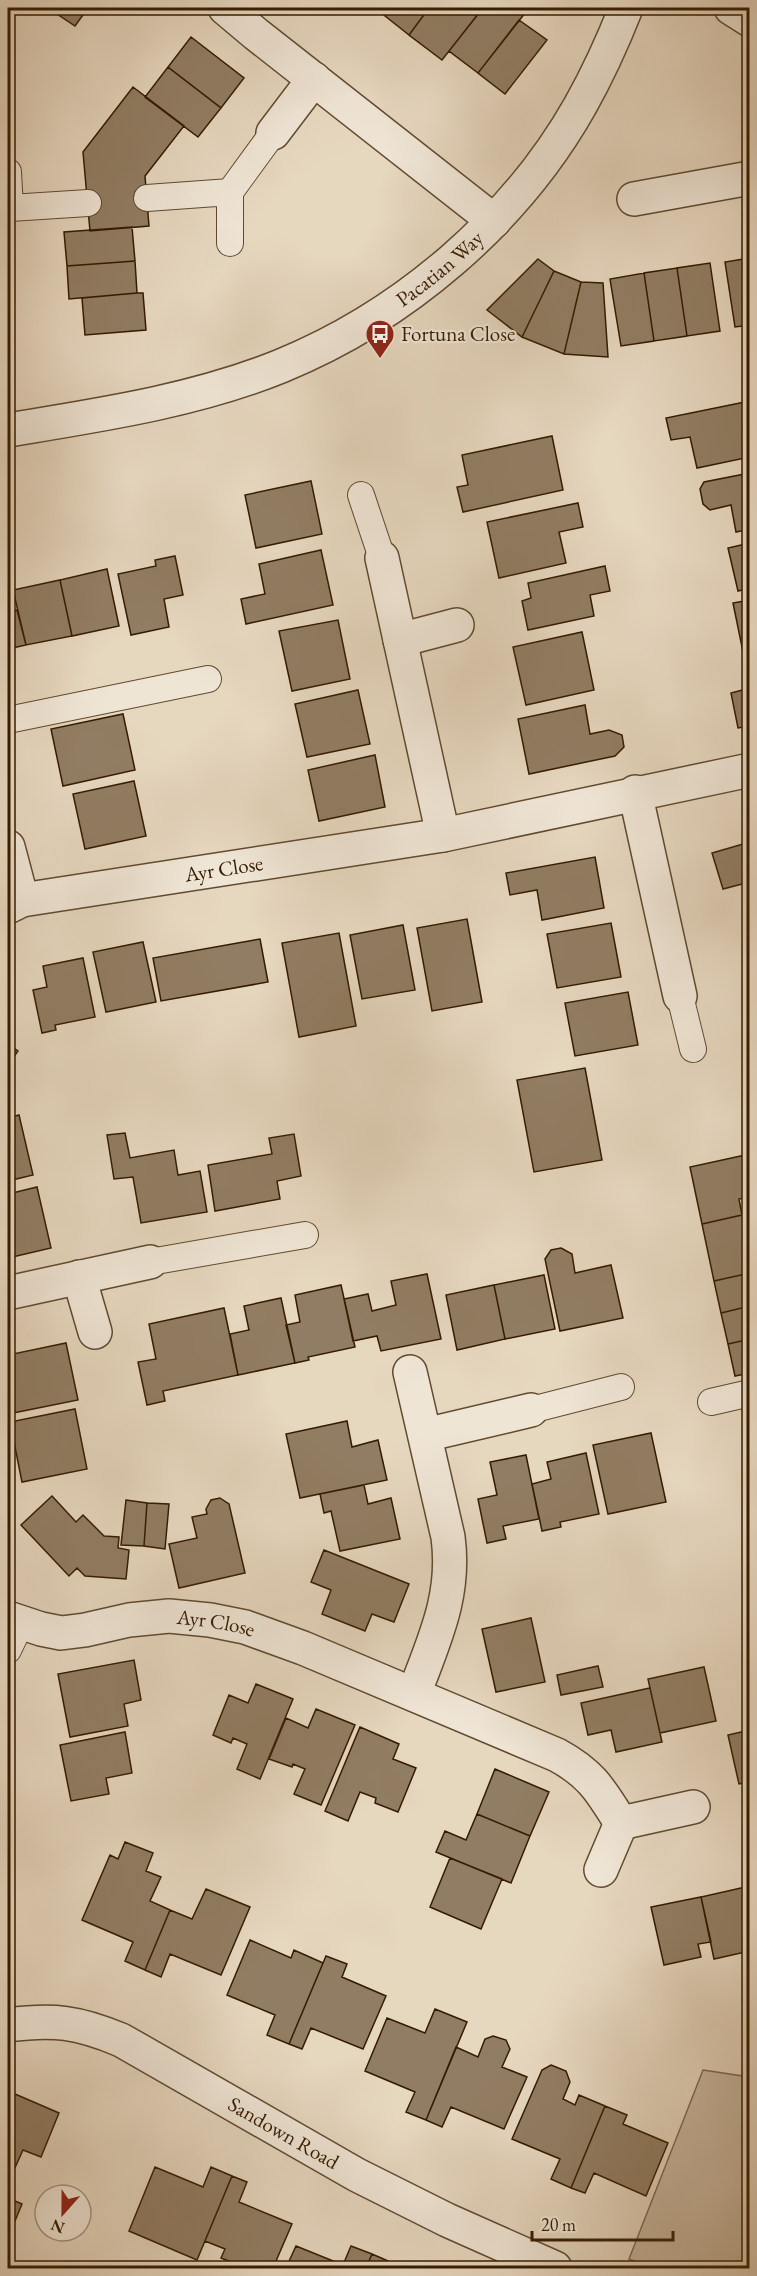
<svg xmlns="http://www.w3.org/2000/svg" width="757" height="2276" font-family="'EB Garamond',serif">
  <rect width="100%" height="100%" fill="#e6d7bf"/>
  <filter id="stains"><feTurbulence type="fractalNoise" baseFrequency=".00333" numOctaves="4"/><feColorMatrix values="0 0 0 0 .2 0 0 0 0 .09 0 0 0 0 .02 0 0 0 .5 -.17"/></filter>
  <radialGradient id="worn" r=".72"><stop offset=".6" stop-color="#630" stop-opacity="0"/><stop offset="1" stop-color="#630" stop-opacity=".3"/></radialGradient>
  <path fill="#c8b79f" stroke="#7e6950" stroke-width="1.5" d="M703,2070L749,2077V2268H653L629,2259Z"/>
  <path fill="#917d63" stroke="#351b00" stroke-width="1.5" d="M48,8H88L75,26Z
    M375,8H429L409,35Z
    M429,8L482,9L442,60L409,35Z
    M483,8H529L478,73L449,51Z
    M519,20L547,40L505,94L478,73Z
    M191,37L244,78L221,108L168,67Z
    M168,67L221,108L198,137L145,97Z
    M133,87L184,126L145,176L149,226L90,231L83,152Z
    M132,227L135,261L67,266L64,232Z
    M750,258V325L735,327L725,262Z
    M538,259L554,271L522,337L487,310Z
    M135,261L137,293L69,299L67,266Z
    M710,263L720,331L687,336L677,268Z
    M677,268L687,336L654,341L644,273Z
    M554,271L581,282L564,354L522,337Z
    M644,273L654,341L621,346L610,279Z
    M581,282L603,283L608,357L564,354Z
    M137,293H143L146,330L85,335L82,298Z
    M750,401V457L697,468L690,437L671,440L666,418Z
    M552,436L563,490L463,512L457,487L468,485L462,455Z
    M750,473V529L736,532L731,505L710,510L703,504L700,489L704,482Z
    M311,481L322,534L256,548L245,495Z
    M578,503L583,527L559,532L566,563L499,578L487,522Z
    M750,543V588L738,591L728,548Z
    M321,550L333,605L246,624L241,599L265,594L259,564Z
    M175,556L183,595L164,599L169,627L131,635L118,574L156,566L155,560Z
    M605,566L610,591L590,595L594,616L528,630L522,601L531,598L528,583Z
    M107,569L119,626L72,636L60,580Z
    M60,580L72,636L26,645L13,590Z
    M750,600V656L744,657L733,603Z
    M17,610L26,645L8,649V612Z
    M338,620L350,679L292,691L279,631Z
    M582,632L594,690L526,705L513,647Z
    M750,688V726L738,728L731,693Z
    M358,690L370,744L307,757L295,704Z
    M585,705L590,734L609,730L622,735L624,747L615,756L529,774L518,719Z
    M123,714L135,770L63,786L51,729Z
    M375,755L385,807L319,821L308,770Z
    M134,781L146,836L85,849L73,794Z
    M750,842V882L723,889L712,853Z
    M595,857L604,908L542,920L537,890L510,895L506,873Z
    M467,919L482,1002L432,1011L417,928Z
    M611,923L621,977L557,988L547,934Z
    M403,925L415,990L362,999L350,935Z
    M339,933L356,1026L299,1037L282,943Z
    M260,939L268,982L161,1001L153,958Z
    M143,942L156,1002L106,1012L93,952Z
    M83,958L95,1017L55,1025L56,1030L42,1033L33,990L47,987L43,966Z
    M628,992L638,1045L575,1056L565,1003Z
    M8,1044L18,1051L8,1065Z
    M585,1068L602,1160L534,1172L517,1080Z
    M19,1115L33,1175L8,1181V1118Z
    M125,1133L130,1158L174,1150L178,1175L200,1171L207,1212L141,1223L133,1177L114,1179L107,1135Z
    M294,1134L301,1176L277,1181L280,1199L215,1211L208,1165L272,1154L269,1138Z
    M750,1154V1197L739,1199L742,1215L702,1224L690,1167Z
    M37,1187L51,1248L8,1258V1194Z
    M742,1215L746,1232L750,1231V1273L714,1281L702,1224Z
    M561,1248L572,1254L575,1273L611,1265L623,1318L560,1331L545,1259L551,1250Z
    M750,1273V1306L721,1313L714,1281Z
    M427,1274L441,1339L381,1351L377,1336L353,1341L344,1299L368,1294L372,1311L396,1305L391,1281Z
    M544,1275L555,1329L505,1339L494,1285Z
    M341,1285L355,1347L308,1357L309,1360L295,1363L286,1325L300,1322L295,1295Z
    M494,1285L505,1339L457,1350L446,1295Z
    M281,1298L295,1363L238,1375L230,1334L249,1330L244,1306Z
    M750,1306V1339L728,1344L721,1313Z
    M224,1308L238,1375L163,1391L165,1401L147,1405L138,1362L156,1359L149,1324Z
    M750,1339V1373L735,1376L728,1344Z
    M66,1343L78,1400L8,1414V1355Z
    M75,1409L87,1469L22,1482L10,1422Z
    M347,1421L352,1447L378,1440L387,1480L300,1498L286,1434Z
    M651,1433L666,1502L608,1514L593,1445Z
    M586,1453L599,1514L560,1522L561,1527L542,1531L532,1484L551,1479L547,1462Z
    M526,1455L539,1519L503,1526L506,1539L487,1543L478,1499L497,1495L490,1462Z
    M364,1485L368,1504L391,1498L400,1539L340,1551L331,1511L324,1513L320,1494Z
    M52,1496L76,1522L83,1515L104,1536L119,1537L118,1548L129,1550L126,1579L85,1576L77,1568L69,1576L21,1525Z
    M220,1498L229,1504L245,1573L179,1588L169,1544L197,1538L192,1517L207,1514L206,1509L211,1500Z
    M126,1500L147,1503L144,1546L121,1545Z
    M147,1503L169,1504L165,1549L144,1546Z
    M324,1550L409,1584L394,1622L372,1614L365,1631L322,1614L331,1590L311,1582Z
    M531,1618L545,1682L496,1692L482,1629Z
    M134,1660L141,1700L124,1704L128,1726L70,1737L58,1674Z
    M598,1666L603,1687L561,1695L557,1675Z
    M704,1667L716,1721L660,1733L648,1679Z
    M256,1684L293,1699L260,1779L237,1769L247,1744L233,1738L231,1743L213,1735L229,1695L248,1703Z
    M650,1688L662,1742L616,1752L611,1730L588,1735L581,1703Z
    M316,1709L355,1725L321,1805L294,1794L305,1769L293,1764L292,1767L269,1759L286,1718L308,1728Z
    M360,1727L399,1744L393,1759L416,1768L398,1812L375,1803L376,1798L360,1792L348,1821L325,1811Z
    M750,1730V1782L739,1784L728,1735Z
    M125,1732L132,1773L106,1778L109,1794L71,1801L60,1745Z
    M495,1769L549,1792L530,1836L477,1814Z
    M750,1787V1822L743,1788Z
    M477,1814L530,1836L511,1883L436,1852L445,1831L466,1840Z
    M125,1842L153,1853L146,1871L161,1877L150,1901L170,1910L145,1970L125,1961L133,1942L82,1920L110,1855L118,1859Z
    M450,1858L502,1879L481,1929L430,1907Z
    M750,1886V1951L714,1959L701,1897Z
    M206,1889L250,1907L221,1975L170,1954L161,1977L145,1970L170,1910L192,1919Z
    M701,1897L711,1942L698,1944L701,1957L664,1965L651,1907Z
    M250,1940L291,1958L294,1950L323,1963L289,2044L267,2035L275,2015L227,1995Z
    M326,1956L347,1964L342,1977L386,1996L363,2049L311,2028L302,2049L289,2044Z
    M435,2009L467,2022L426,2120L406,2112L415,2092L365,2071L387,2018L425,2033Z
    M493,2036L506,2040L510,2049L502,2067L527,2077L504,2129L451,2107L442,2127L426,2120L456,2047L478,2057L485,2039Z
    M551,2065L566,2071L570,2082L563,2099L575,2105L579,2095L605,2106L571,2188L551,2179L560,2159L512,2139L542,2070Z
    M8,2091L59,2113L41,2157L23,2150L13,2172L8,2170Z
    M605,2106L627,2115L623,2124L668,2143L646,2196L594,2173L585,2193L571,2188Z
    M155,2167L203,2187L211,2167L232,2176L197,2260L129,2231Z
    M232,2176L247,2182L239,2202L292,2224L273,2268H247L221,2258L225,2249L205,2241Z
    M8,2198L22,2204L8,2238Z
    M296,2246L343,2265L351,2246L372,2254L366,2268H286Z
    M372,2254L388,2261L385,2268H366Z"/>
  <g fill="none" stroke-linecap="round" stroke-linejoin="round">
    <g stroke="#614a30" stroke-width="28">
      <path id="lane" d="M8,172L10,208L88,203
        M147,198L230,192
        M230,243V192L273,133
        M361,495L382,558
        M8,720L208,679
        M680,996L693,1049
        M150,1262L305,1235
        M711,1402L750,1393
        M531,1410L621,1387
        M8,1650L21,1623"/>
    </g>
    <g stroke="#614a30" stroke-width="36">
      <g id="street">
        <path d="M225,8L256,34L494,221"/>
        <path d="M731,8L750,20"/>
        <path d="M273,133L314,79"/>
        <path d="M634,199L750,178"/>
        <path id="s1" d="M8,430C99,415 195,401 281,366C403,316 515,221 580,106C598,74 613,41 626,8"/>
        <path d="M382,558L443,835"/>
        <path d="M400,640L457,625"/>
        <path d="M635,792L680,996"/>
        <path d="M8,847L22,900"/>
        <path id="s2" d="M8,907L22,900L443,835L750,770"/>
        <path d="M79,1277L95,1332"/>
        <path d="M8,1293L150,1262"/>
        <path d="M410,1372L448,1537C456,1596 434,1640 414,1694"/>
        <path d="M425,1435L531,1410"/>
        <path id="s3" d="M8,1618L41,1629L61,1633L85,1630L129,1620L169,1616L210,1620L245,1627L303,1648L557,1755C592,1774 601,1791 621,1823"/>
        <path d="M601,1870L621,1823L693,1807"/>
        <path id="s4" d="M8,2025C54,2019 78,2022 121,2040L357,2175L447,2220L555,2268"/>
      </g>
    </g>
    <use href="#lane" stroke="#efe5d5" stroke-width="26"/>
    <use href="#street" stroke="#efe5d5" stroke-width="33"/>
  </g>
  <defs>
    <g id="bus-pin" transform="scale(1.5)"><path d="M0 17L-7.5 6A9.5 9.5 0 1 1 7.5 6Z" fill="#8f2418" stroke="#efe5d5"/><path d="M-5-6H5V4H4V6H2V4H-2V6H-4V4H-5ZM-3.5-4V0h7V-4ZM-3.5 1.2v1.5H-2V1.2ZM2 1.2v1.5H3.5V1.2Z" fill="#fff"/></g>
  </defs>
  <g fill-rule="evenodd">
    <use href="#bus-pin" x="380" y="334"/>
  </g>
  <g text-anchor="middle" stroke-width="4.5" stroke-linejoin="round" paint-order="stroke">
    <g font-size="21" fill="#351b00" stroke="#efe5d5">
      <text dy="7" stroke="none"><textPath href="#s1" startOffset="468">Pacatian Way</textPath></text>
      <text dy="7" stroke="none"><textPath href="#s2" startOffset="220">Ayr Close</textPath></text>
      <text dy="7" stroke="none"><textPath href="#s3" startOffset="212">Ayr Close</textPath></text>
      <text dy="7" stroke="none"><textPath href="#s4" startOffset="303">Sandown Road</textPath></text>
    </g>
    <g font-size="21" fill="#351b00" stroke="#efe5d5" text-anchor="start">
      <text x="401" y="341">Fortuna Close</text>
    </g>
  </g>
  <rect width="757" height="2276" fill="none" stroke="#e6d7bf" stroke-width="30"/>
  <rect x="9" y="9" width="739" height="2258" fill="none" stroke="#351b00" stroke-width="3"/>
  <rect x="15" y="15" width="727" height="2246" fill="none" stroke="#351b00" stroke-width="1.5"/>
  <g transform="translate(63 2213) rotate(201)"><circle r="28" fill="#efe5d5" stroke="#a59480" stroke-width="1.5"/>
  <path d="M0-4.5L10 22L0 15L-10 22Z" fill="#8f2418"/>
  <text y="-9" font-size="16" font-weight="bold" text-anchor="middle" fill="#351b00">N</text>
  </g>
  <path d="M532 2231v9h141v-9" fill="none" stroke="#351b00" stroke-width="3"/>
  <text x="541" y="2231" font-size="18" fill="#351b00" stroke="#efe5d5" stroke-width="4.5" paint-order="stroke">20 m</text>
  <rect width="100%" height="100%" filter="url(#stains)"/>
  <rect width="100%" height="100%" fill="url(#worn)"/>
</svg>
